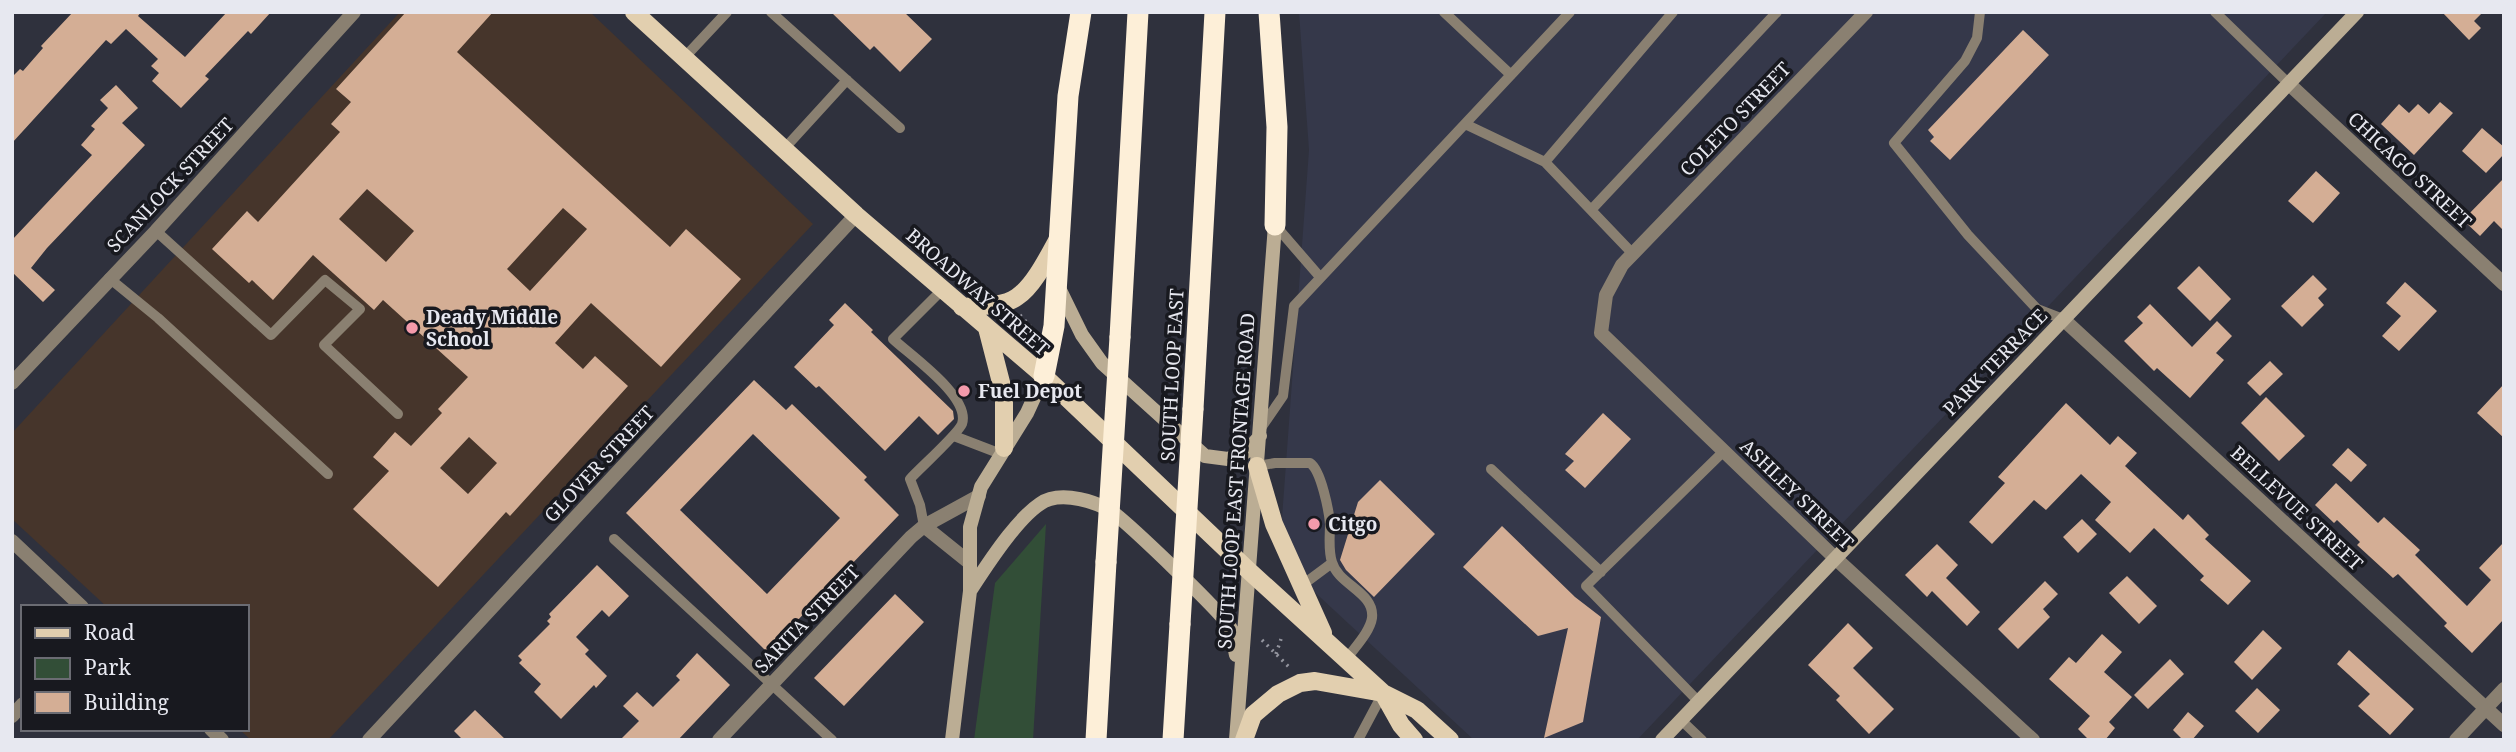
<svg xmlns="http://www.w3.org/2000/svg" width="2516" height="752" font-family="'Noto Serif',serif">
  <rect width="100%" height="100%" fill="#2f313d"/>
  <path fill="#35384a" d="M1299,12H2327L1637,740H1474L1279,559L1309,150Z"/>
  <path fill="#46352b" d="M400,12H590L813,224L328,740H251L239,729H247V607H107L12,519V433Z"/>
  <path fill="#324e37" d="M1046,524L1033,740H974L995,583Z"/>
  <path fill="#d4ae95" fill-rule="evenodd" d="M73,12H141L138,16L185,57L227,12H271L251,34L248,31L205,76L209,79L181,108L152,81L159,73L151,66L158,59L126,29L111,44L106,40L12,143V77L20,69L23,71L43,48L41,46Z
    M406,12H493L457,52L670,247L686,229L741,279L661,367L591,303L555,343L583,369L595,356L628,386L510,516L506,512L438,587L353,509L389,471L373,457L395,432L411,446L442,413L438,409L468,377L383,300L374,310L313,255L273,300L252,280L249,283L212,249L247,211L258,222L340,132L331,124L351,102L336,89ZM367,189L414,231L386,262L339,219ZM563,208L587,229L530,291L507,269ZM469,437L497,463L468,494L440,468Z
    M831,12H904L932,39L900,72L874,46L870,50Z
    M2442,12H2483L2474,21L2481,28L2469,40Z
    M2023,30L2049,55L1950,160L1930,141L1934,137L1928,130Z
    M116,85L138,108L122,123L145,145L47,248L31,268L55,290L43,302L12,272V240L92,155L81,145L95,129L91,126L108,108L100,100Z
    M2440,102L2453,113L2414,155L2381,124L2399,104L2409,113L2418,104L2429,114Z
    M2482,128L2504,147V154L2486,173L2462,151Z
    M2316,171L2340,193L2313,223L2288,201Z
    M2504,178V231L2494,221L2480,236L2463,220Z
    M2199,266L2231,299L2210,321L2177,288Z
    M2313,275L2327,289L2318,298L2324,305L2302,327L2281,306Z
    M2405,282L2437,311L2399,351L2382,336L2401,316L2386,303Z
    M845,303L873,330L871,332L953,411L954,419L938,435L919,416L885,451L819,386L816,388L794,367L834,325L829,320Z
    M2150,304L2192,347L2217,321L2232,336L2216,353L2224,360L2190,398L2157,368L2154,371L2124,341L2143,323L2137,317Z
    M2270,361L2283,374L2260,396L2247,383Z
    M754,380L786,410L792,404L867,477L864,480L899,515L767,652L626,513ZM753,434L840,518L767,594L680,510Z
    M2504,384V438L2477,413Z
    M2266,397L2305,436L2279,461L2241,423Z
    M2066,403L2110,445L2118,436L2137,453L2125,466L2183,520L2188,514L2209,535L2205,539L2251,581L2228,605L2200,580L2204,576L2154,528L2130,553L2095,520L2111,502L2081,474L2046,510L2034,500L1992,544L1969,522L2005,483L1998,477Z
    M1603,413L1631,439L1585,488L1565,470L1574,461L1565,454Z
    M2348,448L2367,465L2351,482L2332,465Z
    M1380,480L1435,534L1374,597L1346,570L1340,560L1358,502Z
    M2336,483L2378,523L2384,517L2420,550L2415,555L2467,606L2491,580L2479,568L2504,542V619L2472,653L2444,626L2447,623L2398,574L2393,578L2357,545L2360,542L2337,520L2334,523L2315,505Z
    M2082,519L2097,534L2078,553L2063,537Z
    M1502,526L1575,597L1601,617L1583,722L1544,738L1568,628L1538,636L1463,567Z
    M1937,544L1958,565L1946,578L1980,612L1967,626L1932,591L1927,597L1905,575Z
    M597,565L629,596L609,617L602,610L576,637L589,650L585,654L607,676L596,688L594,685L561,719L534,692L541,684L519,663L522,660L518,656L550,624L547,621L551,617L549,614Z
    M2127,576L2157,606L2139,624L2109,593Z
    M2045,581L2058,594L2043,609L2050,617L2018,649L1998,629Z
    M895,594L924,622L844,706L814,678Z
    M1848,623L1873,648L1853,668L1894,709L1869,734L1836,700L1840,696L1808,665Z
    M2263,630L2282,648L2252,680L2234,662Z
    M2102,634L2122,652L2104,672L2132,697L2109,722L2115,728L2105,740H2089L2078,729L2090,716L2049,679L2069,657L2076,663Z
    M2349,650L2414,709L2390,735L2358,706L2370,694L2337,664Z
    M697,653L730,685L678,740H620L639,721L623,706L637,692L653,707L680,680L676,676Z
    M2170,659L2184,674L2148,709L2134,695Z
    M2257,688L2280,710L2258,733L2235,711Z
    M475,710L506,740H463L454,731Z
    M2188,712L2204,726L2192,740H2183L2173,730Z"/>
  <g fill="none" stroke-linecap="round" stroke-linejoin="round">
    <path stroke="#93949e" stroke-width="3.5" stroke-dasharray="2 5" stroke-linecap="butt" d="M1020,315L1031,327
      M1262,640L1290,668
      M1276,654L1281,639"/>
    <path stroke="#8a8071" stroke-width="10" d="M771,12L900,128
      M1444,12L1511,75
      M1980,12L1977,38L1965,61L1894,143L1968,235L2037,309L2063,319
      M2215,12L2290,85
      M684,58L727,12
      M1465,124L1545,162L1632,253
      M784,149L847,80
      M1545,162L1673,12
      M1592,209L1777,12
      M1275,225L1320,277
      M156,231L271,335L325,280L360,309L324,345L398,414
      M109,278L158,318L328,474
      M1261,428L1283,396L1294,306L1570,12
      M954,436L1001,454
      M1257,466L1275,463H1310C1321,470 1329,511 1330,524C1330,536 1328,550 1332,562C1338,585 1375,592 1372,618C1370,632 1354,648 1346,660
      M1491,469L1601,572
      M924,526L920,505L910,479C920,468 958,434 962,424C971,397 911,356 893,339L942,290
      M614,539L832,740
      M1301,586L1332,563
      M1699,702L1586,586L1724,451
      M1681,720L1702,740
      M1358,740L1383,693"/>
    <path stroke="#8a8071" stroke-width="14" d="M1866,12L1622,265L1606,295L1601,333L1834,557L2033,740
      M2290,85L2504,284
      M2063,319L2504,725
      M12,383L156,231L354,12
      M924,526L970,563
      M12,541L82,607
      M12,716L23,704
      M211,729L222,740
      M369,740L856,215
      M719,740L911,537L924,526L979,496
      M2456,740L2504,689"/>
    <path stroke="#bbad94" stroke-width="14" d="M1059,288L1082,335L1102,363L1205,456L1228,459L1246,452L1260,436
      M970,591C985,568 1024,506 1050,499C1068,494 1092,501 1108,509C1122,517 1226,616 1231,629C1234,636 1234,647 1236,655
      M952,740L970,591V527L981,487L1027,413L1044,376
      M1236,740L1275,225
      M1662,740L2357,12"/>
    <path stroke="#e2cfaf" stroke-width="18" d="M634,12L856,215L1044,376L1248,570L1383,693L1417,710L1450,740
      M962,307C978,306 1003,307 1017,297C1034,286 1049,255 1059,237
      M987,328L1004,394V448
      M1257,466L1274,524L1323,633
      M1383,693L1401,725L1414,740
      M1244,740L1253,715L1278,694L1300,683L1315,681L1383,693"/>
    <path stroke="#fdefd8" stroke-width="21" d="M1269,12L1277,127L1275,225
      M1120,337L1138,12
      M1044,376L1054,326L1068,96L1081,12
      M1193,409L1215,12
      M1096,740L1106,562
      M1173,740L1180,624"/>
    <path stroke="#fdefd8" stroke-width="21" d="M1106,562L1120,337
      M1180,624L1193,409"/>
  </g>
  <g fill="#f39aab" stroke="#18191f" stroke-width="2.5">
    <circle cx="412" cy="328" r="7"/>
    <circle cx="964" cy="391" r="7"/>
    <circle cx="1314" cy="524" r="7"/>
  </g>
  <g text-anchor="middle" stroke-width="7" stroke-linejoin="round" paint-order="stroke">
    <g font-size="19" fill="#e7e8f0" stroke="#18191f">
      <text transform="translate(1735 119) rotate(-46)" y="7">COLETO STREET</text>
      <text transform="translate(2410 170) rotate(43)" y="7">CHICAGO STREET</text>
      <text transform="translate(170 185) rotate(-47)" y="7">SCANLOCK STREET</text>
      <text transform="translate(978 292) rotate(41)" y="7">BROADWAY STREET</text>
      <text transform="translate(1995 362) rotate(-46)" y="7">PARK TERRACE</text>
      <text transform="translate(1172 375) rotate(-87)" y="7">SOUTH LOOP EAST</text>
      <text transform="translate(599 464) rotate(-47)" y="7">GLOVER STREET</text>
      <text transform="translate(1236 481) rotate(-86)" y="7">SOUTH LOOP EAST FRONTAGE ROAD</text>
      <text transform="translate(1797 494) rotate(44)" y="7">ASHLEY STREET</text>
      <text transform="translate(2297 508) rotate(43)" y="7">BELLEVUE STREET</text>
      <text transform="translate(807 619) rotate(-46)" y="7">SARITA STREET</text>
    </g>
    <g font-size="19" font-weight="bold" fill="#e7e8f0" stroke="#18191f" text-anchor="start">
      <text x="426" y="324">Deady Middle<tspan x="426" dy="22">School</tspan></text>
      <text x="978" y="398">Fuel Depot</text>
      <text x="1328" y="531">Citgo</text>
    </g>
  </g>
  <rect width="2516" height="752" fill="none" stroke="#e7e8f0" stroke-width="28"/>
  <rect x="21" y="605" width="228" height="126" fill="#18191f" stroke="#6b6c73" stroke-width="2"/>
  <rect x="35" y="628" width="35" height="10" fill="#e2cfaf" stroke="#6b6c73" stroke-width="2"/>
  <text x="84" y="640" font-size="21" fill="#e7e8f0">Road</text>
  <rect x="35" y="658" width="35" height="21" fill="#324e37" stroke="#6b6c73" stroke-width="2"/>
  <text x="84" y="675" font-size="21" fill="#e7e8f0">Park</text>
  <rect x="35" y="692" width="35" height="21" fill="#d4ae95" stroke="#6b6c73" stroke-width="2"/>
  <text x="84" y="710" font-size="21" fill="#e7e8f0">Building</text>
</svg>
